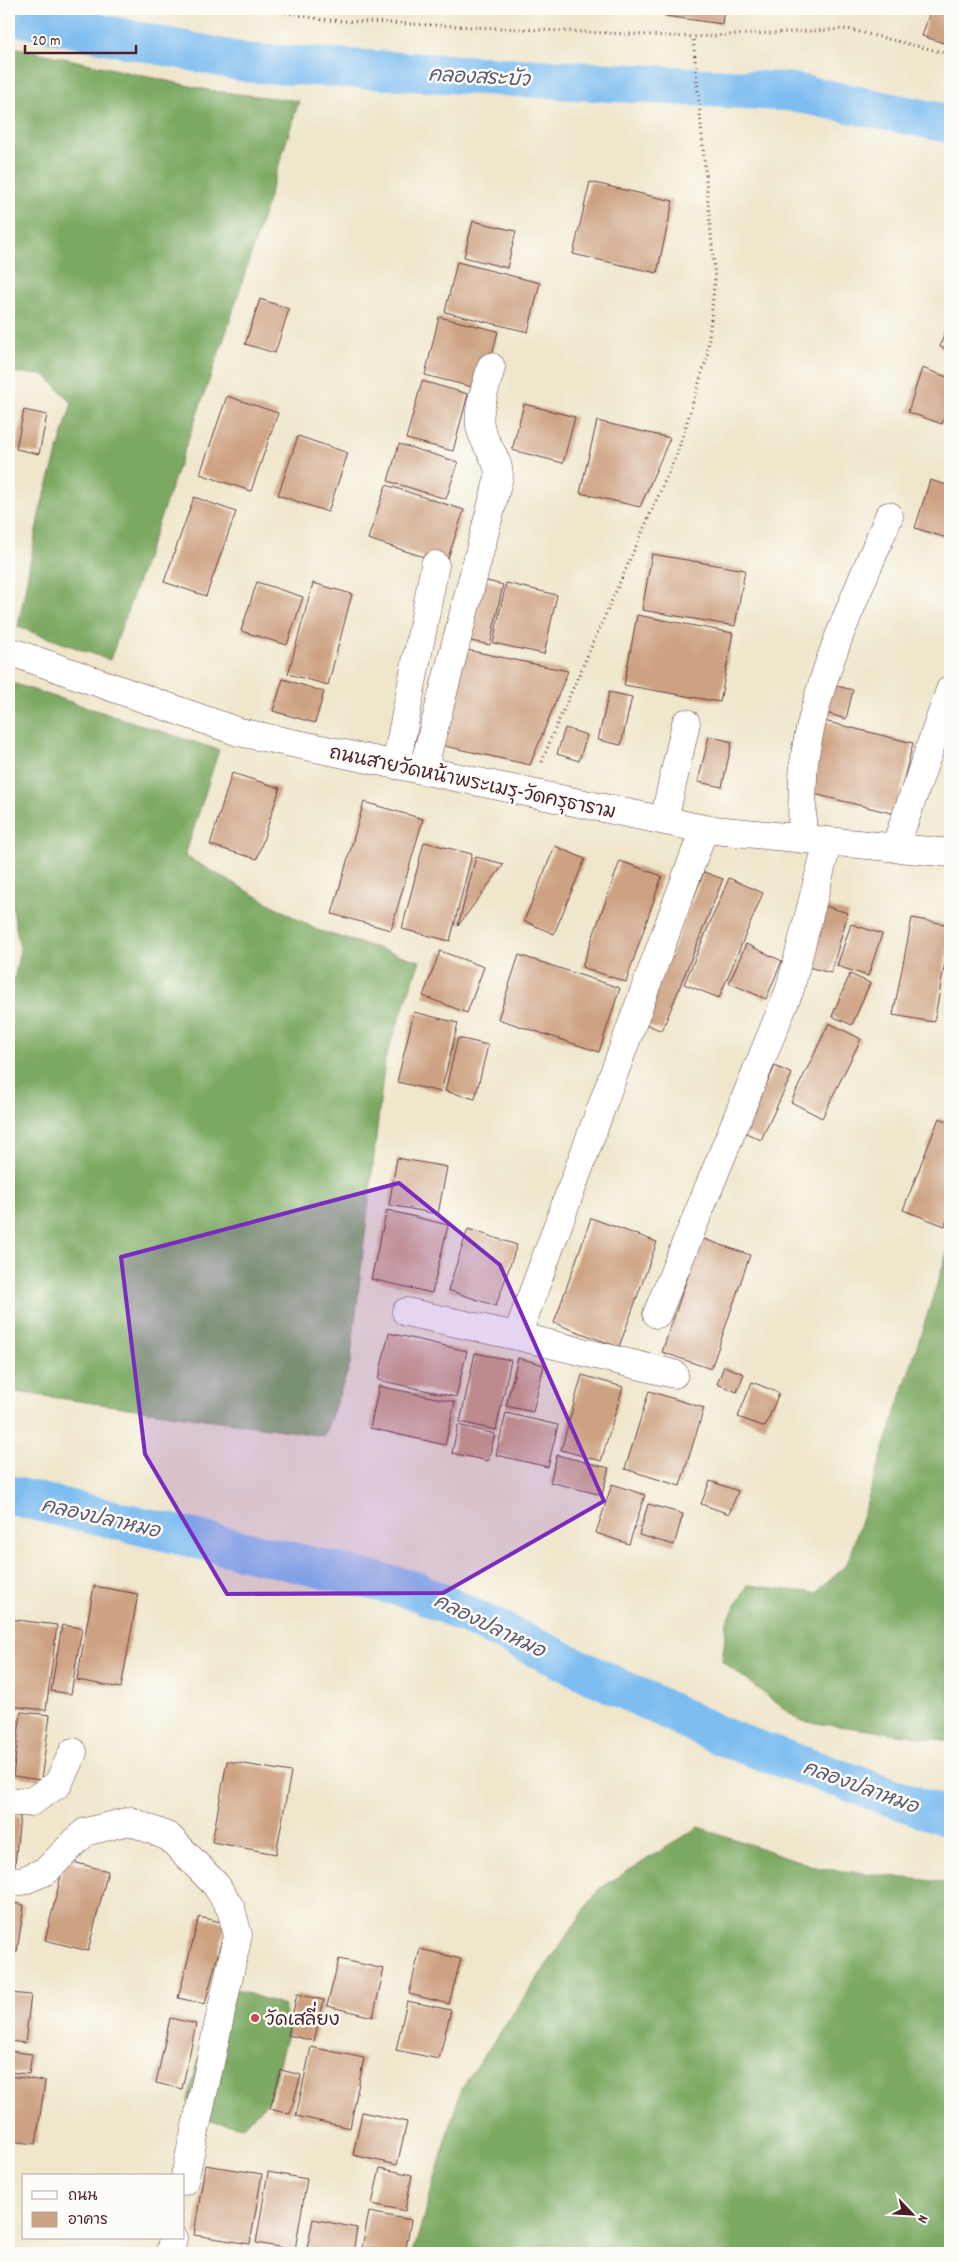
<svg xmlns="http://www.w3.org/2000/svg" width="959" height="2262" font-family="Dekko,'Playpen Sans Thai',sans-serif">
  <rect width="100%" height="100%" fill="#fdfcf7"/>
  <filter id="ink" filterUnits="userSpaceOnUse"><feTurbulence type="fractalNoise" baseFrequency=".02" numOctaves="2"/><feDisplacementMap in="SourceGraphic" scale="10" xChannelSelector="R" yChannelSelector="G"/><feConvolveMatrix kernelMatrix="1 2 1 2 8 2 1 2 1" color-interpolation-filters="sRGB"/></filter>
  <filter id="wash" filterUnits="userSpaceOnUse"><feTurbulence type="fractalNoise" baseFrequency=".0096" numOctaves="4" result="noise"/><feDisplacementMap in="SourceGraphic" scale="20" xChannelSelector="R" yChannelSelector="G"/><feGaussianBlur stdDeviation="1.12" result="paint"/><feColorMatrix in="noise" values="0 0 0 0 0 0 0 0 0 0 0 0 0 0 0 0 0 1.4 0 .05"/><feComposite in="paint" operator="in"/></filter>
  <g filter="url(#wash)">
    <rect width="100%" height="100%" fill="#efe6cb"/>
    <path fill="#7ba962" stroke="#626446" d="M9,46L213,91L299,101L228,327L110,660L18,627L40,510L72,403L45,375L11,372L9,375Z
      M9,682L219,750L185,856L317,930L420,961L385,1059L350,1365L324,1436L9,1391V1006L20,949L9,888Z
      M950,1244V1741L800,1721L722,1661L727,1621L748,1585L816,1593L847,1564Z
      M699,1827L819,1868L950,1883V2253H413L461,2089L599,1889Z
      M236,1989L284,2006L289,2027L269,2100L243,2127L192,2117L188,2099L215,2002Z"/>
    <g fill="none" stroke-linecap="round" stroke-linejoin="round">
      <path stroke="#7cbcf0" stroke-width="39" d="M9,15L247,63L791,92L950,124
        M9,1495L417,1591L725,1738L950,1818"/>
    </g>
    <g id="blocks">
      <path fill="#cda282" d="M666,9H724L722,24L665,16Z
        M931,9L950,12V45L922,36Z
        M590,182L673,201L657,273L573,254Z
        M473,221L516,231L507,268L464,257Z
        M457,262L540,283L528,332L445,312Z
        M260,299L289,309L275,353L245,344Z
        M950,315V350L940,347Z
        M439,317L498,331L484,390L425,375Z
        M922,368L950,378V401L942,424L908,412Z
        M422,381L468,394L453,451L406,439Z
        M227,396L278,413L251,491L200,474Z
        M524,404L575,417L563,463L512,450Z
        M24,410L47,415L39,454L16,449Z
        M597,421L670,438L640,507L580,493Z
        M298,436L348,453L328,512L278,495Z
        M399,444L458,462L446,499L388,481Z
        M930,480L950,486V539L915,528Z
        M386,485L464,510L446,564L368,539Z
        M194,497L236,512L206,596L164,582Z
        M652,554L745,570L735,626L642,610Z
        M475,578L503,585L490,645L461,639Z
        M257,582L303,597L287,645L241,631Z
        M313,583L352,594L328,685L288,674Z
        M506,583L557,595L544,654L493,643Z
        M637,615L733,633L720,702L624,685Z
        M457,648L568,671L530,765L436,744Z
        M283,679L324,692L315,723L273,711Z
        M833,685L853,690L846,719L826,713Z
        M609,692L632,697L621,745L598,740Z
        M824,721L913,743L895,814L806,792Z
        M565,728L587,735L579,761L557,754Z
        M709,736L732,742L722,787L698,782Z
        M232,773L280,788L257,859L210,845Z
        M364,802L423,819L391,930L332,914Z
        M424,842L472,854L450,941L402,929Z
        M555,846L585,859L554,934L524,921Z
        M476,857L504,864L458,926Z
        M620,861L662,876L626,982L582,967Z
        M704,872L723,879L662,1031L643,1023Z
        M729,878L763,893L719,998L684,984Z
        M825,906L848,913L831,973L808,967Z
        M912,918L950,925V936L934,1022L893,1015Z
        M851,924L882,934L868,976L837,966Z
        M746,944L782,961L766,999L729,983Z
        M440,951L484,967L467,1013L423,996Z
        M519,955L620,988L599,1052L498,1019Z
        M850,974L870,983L852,1025L832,1016Z
        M414,1012L458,1023L441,1092L397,1082Z
        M829,1023L861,1039L822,1118L791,1102Z
        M458,1038L488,1045L475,1099L445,1091Z
        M775,1066L792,1074L761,1140L744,1132Z
        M939,1118L950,1122V1212L945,1226L903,1210Z
        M397,1158L447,1167L438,1214L389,1205Z
        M387,1210L448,1225L432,1293L371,1279Z
        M591,1218L657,1242L619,1347L554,1323Z
        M468,1229L517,1245L496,1306L448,1290Z
        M701,1238L750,1255L711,1369L662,1352Z
        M389,1333L467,1351L456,1397L378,1380Z
        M475,1353L511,1360L496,1430L460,1422Z
        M518,1358L544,1365L533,1412L506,1406Z
        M724,1366L744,1374L737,1392L717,1384Z
        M582,1375L623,1387L601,1461L561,1450Z
        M752,1382L779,1393L765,1427L738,1417Z
        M379,1386L455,1402L445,1445L370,1428Z
        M649,1391L704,1408L680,1486L625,1469Z
        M506,1413L558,1425L548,1467L496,1455Z
        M458,1425L495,1434L488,1461L452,1453Z
        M557,1455L609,1468L602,1495L550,1482Z
        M710,1481L738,1491L729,1514L701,1504Z
        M612,1484L645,1495L629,1544L596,1533Z
        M648,1504L683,1514L674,1545L639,1535Z
        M94,1586L138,1594L121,1688L77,1680Z
        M9,1619L57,1625L46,1710L9,1706Z
        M62,1625L82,1628L71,1694L51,1691Z
        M21,1712L50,1715L41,1780L13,1776Z
        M9,1718L18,1720L10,1781H9Z
        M227,1761L291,1772L276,1854L212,1842Z
        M9,1815L20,1816L14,1874L9,1873Z
        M65,1860L108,1871L88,1951L45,1940Z
        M9,1902L24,1905L17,1952L9,1951Z
        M199,1917L226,1923L205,2004L178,1998Z
        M420,1949L461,1959L449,2004L409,1994Z
        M339,1959L384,1969L373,2017L327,2006Z
        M9,1993L31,1995L25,2043L9,2041Z
        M297,1994L324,2000L314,2041L288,2035Z
        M407,2001L451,2010L439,2059L396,2050Z
        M170,2018L196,2024L182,2089L156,2083Z
        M311,2047L364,2058L350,2128L296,2116Z
        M9,2051L32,2054L29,2074L9,2072Z
        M281,2070L301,2075L290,2114L270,2109Z
        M9,2076L45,2081L36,2144L9,2141Z
        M362,2112L407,2122L397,2165L353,2155Z
        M205,2165L262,2174L250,2244L194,2235Z
        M380,2168L412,2175L405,2211L372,2204Z
        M268,2172L307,2179L295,2250L256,2243Z
        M369,2212L411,2220L405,2253H361Z
        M313,2219L357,2228L353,2253H306Z"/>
    </g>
  </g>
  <g filter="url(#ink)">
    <use href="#blocks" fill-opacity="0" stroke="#633d43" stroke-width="1"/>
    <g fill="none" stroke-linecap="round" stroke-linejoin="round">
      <g stroke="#633d43" stroke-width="29">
        <path id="minor" d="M9,651L239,732L704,829L950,853
          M396,765L435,565
          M423,770L499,477C499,456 483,445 480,426C477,407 487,385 491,367
          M664,820L686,723
          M802,839C803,811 801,782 805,755C819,671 857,594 889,516
          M895,848L950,690
          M406,1312L517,1336L674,1374
          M657,1314L790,989L828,841
          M517,1336L704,829
          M9,1802H31L58,1784L73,1752
          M9,1880L22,1881L46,1871L85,1832L130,1821L169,1837L216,1885L231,1909L238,1935L184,2181
          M170,2253L173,2238"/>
      </g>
      <path stroke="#633d43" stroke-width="3" stroke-dasharray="1 4" stroke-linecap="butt" d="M266,9L324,20L693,37L847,29L950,54
        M542,762L551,738L678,451L707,357L715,278L693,37"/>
      <use href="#minor" stroke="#fff" stroke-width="28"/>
    </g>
  </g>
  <path fill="#7b2cbf" fill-opacity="0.2" stroke="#7b2cbf" stroke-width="4" stroke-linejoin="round" d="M399,1183L500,1265L604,1501L443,1593L227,1594L145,1454L121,1257Z"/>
  <circle fill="#d1495b" stroke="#fdfcf7" stroke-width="2" cx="255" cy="2018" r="5"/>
  <g text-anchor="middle" stroke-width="5" stroke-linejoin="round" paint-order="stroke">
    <g font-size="19" fill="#4a1f2b" stroke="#fdfcf7">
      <text transform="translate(473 781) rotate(12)" y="7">ถนนสายวัดหน้าพระเมรุ-วัดครุธาราม</text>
    </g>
    <g font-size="19" fill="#4a1f2b" stroke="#fdfcf7" text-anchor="start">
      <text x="265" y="2025">วัดเสลี่ยง</text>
    </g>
    <g font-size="20" font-style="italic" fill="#5c5670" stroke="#fdfcf7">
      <text transform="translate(479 76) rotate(3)" y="7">คลองสระบัว</text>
      <text transform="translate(101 1517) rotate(13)" y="7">คลองปลาหมอ</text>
      <text transform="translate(490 1625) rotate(26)" y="7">คลองปลาหมอ</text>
      <text transform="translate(861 1786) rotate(20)" y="7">คลองปลาหมอ</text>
    </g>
  </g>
  <rect width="959" height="2262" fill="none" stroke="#fdfcf7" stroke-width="30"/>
  <rect x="22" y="2174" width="162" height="65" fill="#fdfcf7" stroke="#b5a4a5"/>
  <rect x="32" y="2191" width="25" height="8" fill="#ffffff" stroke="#b5a4a5"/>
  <text x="68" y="2200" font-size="15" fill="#4a1f2b">ถนน</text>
  <rect x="32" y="2212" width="25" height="15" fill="#cda282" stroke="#b5a4a5"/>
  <text x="68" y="2224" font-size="15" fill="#4a1f2b">อาคาร</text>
  <g transform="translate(912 2214) rotate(115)" stroke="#fdfcf7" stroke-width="4" paint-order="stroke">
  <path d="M0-4L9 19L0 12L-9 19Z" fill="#4a1f2b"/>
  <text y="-8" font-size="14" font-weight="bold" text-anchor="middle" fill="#4a1f2b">N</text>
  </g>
  <path d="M25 45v8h111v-8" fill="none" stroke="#4a1f2b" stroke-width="2.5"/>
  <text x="32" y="45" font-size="15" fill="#4a1f2b" stroke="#fdfcf7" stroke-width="4" paint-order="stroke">20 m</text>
</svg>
